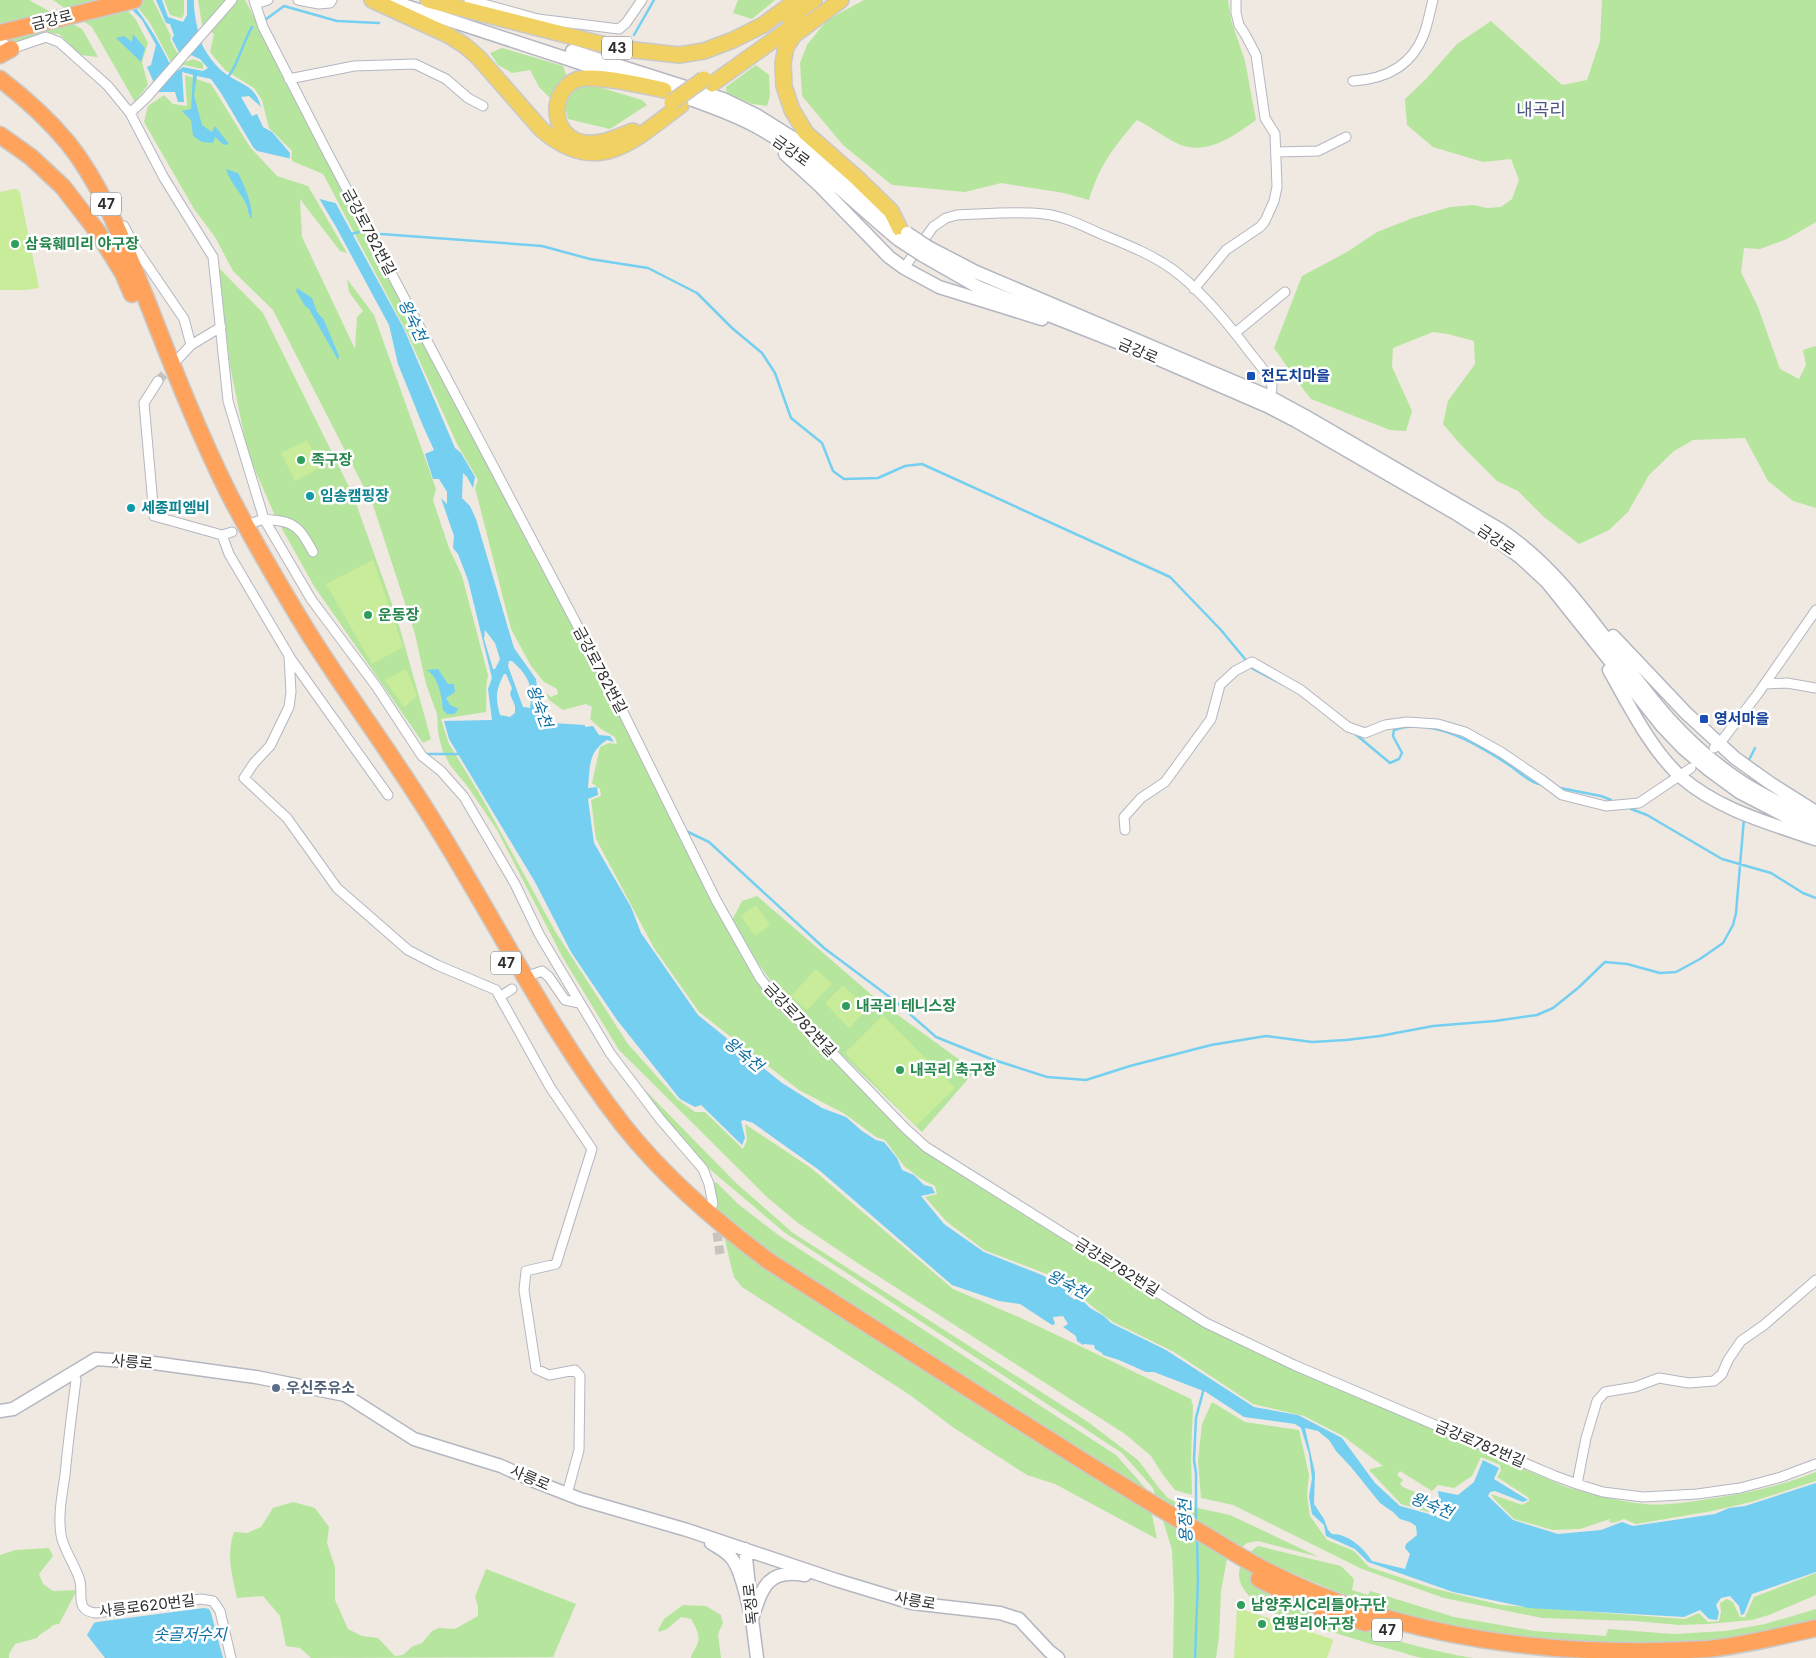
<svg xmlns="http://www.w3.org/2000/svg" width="1816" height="1658" font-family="Inter,'Noto Sans KR',sans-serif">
  <rect width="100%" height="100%" fill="#efe9e1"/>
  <path fill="#b6e59e" d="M0,0H29L82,29L98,57L81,55L59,34L49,33L11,44L0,38Z
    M53,0H119L136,20L148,43L142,62L148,85L135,102L92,27Z
    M132,0H153L171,36L170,40L183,63L193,59L203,63V69L184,65L175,70L150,23Z
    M164,0H184V14L182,18L170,15Z
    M198,0H245L623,717L699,874L778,1006L921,1147L1000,1199L1207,1329L1315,1378L1566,1487C1592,1494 1617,1501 1644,1504C1665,1506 1688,1502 1709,1499C1746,1493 1781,1486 1816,1472V1481L1751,1502L1712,1511L1636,1524L1624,1519L1613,1523L1609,1522L1610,1519L1580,1529L1553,1530L1514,1519L1494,1499L1491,1494L1522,1505L1529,1501V1498L1497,1477L1501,1471L1500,1465L1481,1457L1472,1476L1454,1488L1438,1485L1432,1491L1400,1471L1397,1475L1403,1480L1400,1484L1403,1487L1426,1497L1429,1509L1428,1512L1401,1504L1370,1471V1469L1383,1466L1343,1436L1304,1416L1253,1404L1174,1352L1113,1322L1093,1307L1078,1294L1074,1297L1070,1294L1069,1289L1047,1274L984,1250L946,1221L925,1197L937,1194L935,1186L921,1179L904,1166L885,1140L876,1137L845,1114L799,1090L699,1012L654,948L596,839L591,800L601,796L600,789L592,783L600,747L609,743L617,744L615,737L601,729L590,719L592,707L586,704L563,710L549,700L546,693L551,697L558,694L557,689L544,682L531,666L511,629L475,488L478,480L457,444L406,331L324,176L291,161L292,151L269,128L262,100L254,88L225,70L210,52L214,34L202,25Z
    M738,0H775L752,19L733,13Z
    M864,0H1228L1231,20L1245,61L1256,120C1235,135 1209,155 1181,145C1166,139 1152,127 1137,120C1113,148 1100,164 1089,200L1064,193L1001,183L965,192L892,185L843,145L802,96L800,63L807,45L827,20Z
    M1602,0H1816V222L1787,239L1760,249L1744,248L1741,272L1758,307L1780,369L1799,379L1806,365L1803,350L1816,346V508L1793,501L1768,481L1745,438L1693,440L1674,451L1649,475L1628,512L1609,530L1579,544L1544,517L1518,491L1497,481L1460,444L1443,424L1448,401L1475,364L1474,341L1448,334L1433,332L1393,348L1392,367L1412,411L1406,431L1390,430L1311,399L1297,381L1274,348L1302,276L1347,252L1377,232L1413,218L1450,207L1473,205L1487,208L1501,207L1512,199L1519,180L1511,159L1483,162L1433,147L1407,125L1405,99L1425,80L1457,44L1491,21L1562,85L1587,80L1600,41Z
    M502,48L563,66L567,77L562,81L550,98L539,87L530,70L512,73L498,65L490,53Z
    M756,65L769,75L770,96L767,106L752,104L727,94L726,87Z
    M185,75L211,84L250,147L277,176L308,186L347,253L340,251L300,199L302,237L355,349L357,317L363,311L349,292L347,279L374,315L436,489L433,500L449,548L462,576L488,675C485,688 487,700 486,712L441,719L449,744L482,798L555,931L628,1044L677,1099L695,1112H705L743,1149L747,1140L745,1124L811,1168L953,1289L1021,1318L1191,1399L1193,1406L1191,1456L1192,1495L1175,1490L1163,1475L1151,1456L1125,1434L856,1262L798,1223L768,1198L619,1050L563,958L497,830L468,787L450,765L442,749L438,732L437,714L426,684L415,634L373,505L355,470L273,310L233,271L215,237L194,209L144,122L148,106L164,95L173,104L187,106Z
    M589,84L642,100L647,105L610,129L568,119L565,105L572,91Z
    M219,268L263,313L353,495L397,618L431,739L423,743L314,586L276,518L248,454L230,366Z
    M757,896L880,1002L975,1071L922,1132L782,997L755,959L732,920L742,901Z
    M644,1089L735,1182L793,1233L1088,1422L1138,1460L1159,1488L1168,1498L1179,1504L1230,1515L1319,1557L1258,1541L1247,1543L1227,1559L1221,1591L1219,1637L1216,1658H1173L1174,1598L1172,1550L1153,1488L1122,1453L784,1232L707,1167L646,1095Z
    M716,1182L738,1204L781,1237L1116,1455L1147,1490L1157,1539L1055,1484L1027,1475L954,1428L910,1395L742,1287L734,1277L731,1266L712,1183Z
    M1212,1402L1245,1422L1299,1430L1309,1475L1307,1495L1310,1516L1327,1540L1354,1551L1369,1567L1432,1588L1501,1605L1685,1619L1699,1613L1708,1622L1719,1621L1721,1612L1720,1603L1727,1599L1733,1602L1740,1617H1745L1754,1597L1816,1573V1595L1769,1615L1752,1620L1708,1624L1680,1625L1634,1621L1542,1618L1444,1598L1362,1569L1233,1505L1201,1498L1198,1461L1202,1424Z
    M293,1502L315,1508L329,1527L327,1543L335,1567V1600L348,1629L362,1636L378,1638L395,1656L403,1655L413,1646L422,1643L432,1631L439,1628L455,1629L478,1616V1606L475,1597L486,1569L576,1604L553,1657L311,1658L300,1648L286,1646L280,1616L263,1596L237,1598C232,1574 226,1556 234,1532L247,1533L261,1527L273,1508Z
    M1258,1546L1341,1566L1354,1579L1352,1590L1368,1595L1370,1591L1454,1617L1534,1631L1606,1636L1608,1629L1673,1634L1726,1631L1765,1624L1816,1609V1620L1784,1629L1699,1643L1577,1645L1464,1630L1368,1605L1269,1563L1257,1587C1327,1617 1397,1646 1473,1658C1457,1658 1439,1658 1423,1658C1414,1657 1405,1653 1397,1651C1379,1646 1360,1641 1342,1635C1313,1626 1240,1612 1239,1574C1239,1563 1249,1552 1258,1546Z
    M49,1548L53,1556L39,1574L43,1584L53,1591L75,1590V1594L59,1624L53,1625C48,1631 41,1632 37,1638L15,1644L9,1654V1658H0V1555L16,1550Z
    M683,1605L706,1606L721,1615L723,1623L718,1634L721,1658H691C692,1653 694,1651 696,1647C702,1637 696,1628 691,1619L681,1617L667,1629L659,1632L658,1630L664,1619Z"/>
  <path fill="#c9ec9a" d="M14,189H17L20,193L39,288L25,290H0V192Z
    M307,440L321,467L295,481L281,453Z
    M373,560L403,647L372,664L326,584Z
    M406,669L417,696L404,707L385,680Z
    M756,905L770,925L755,936L741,916Z
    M816,969L832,984L807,1010L791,996Z
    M843,985L867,1009L849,1028L825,1003Z
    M883,1015L955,1088L916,1126L845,1053Z
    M1238,1608L1332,1639L1333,1641L1327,1658H1234L1237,1610Z"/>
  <path fill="#75cff0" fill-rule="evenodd" d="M123,0H130C148,23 162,46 174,73L183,67L203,71L208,68L200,59L191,55L184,62L172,39L174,35L170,24L166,23L156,0H162L168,17L183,22L187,15V0H194C193,10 199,41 205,50C209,57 216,66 222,71C238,85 255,83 261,107L249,96L241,97L252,116L257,114L263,127L272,132L290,153L289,162L321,176L404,329L455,448L461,453L475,477L473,488L467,477L463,473L462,498L470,506L476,519L514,648L536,679L541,717L553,723L585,725V727L593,726L599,735L610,736L614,742L607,740C588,752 590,767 588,788L597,787L598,795L588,799L594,843L631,907L641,933L698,1015L782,1083L822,1108L846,1117L862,1131L876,1140L884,1142L897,1158L902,1170L914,1175L924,1185L932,1187L935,1193L921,1196L944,1224L984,1252L1042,1275L1067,1290L1069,1296L1075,1300L1078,1296L1090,1308L1104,1316L1111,1323L1166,1350L1254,1407L1298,1415L1342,1438L1375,1483L1400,1506L1440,1517L1443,1515L1429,1500L1439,1498L1438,1491L1458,1495L1474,1482L1483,1460L1499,1468L1494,1479L1528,1500L1523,1502L1495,1491L1490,1492L1488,1496L1513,1520L1558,1534L1601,1530L1622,1522L1633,1526L1715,1514L1729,1508L1745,1506L1816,1483V1572L1752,1594L1744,1614L1741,1615L1739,1606L1730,1596L1721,1598L1716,1605L1719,1613L1717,1620L1709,1619L1700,1610L1684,1617L1529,1608L1453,1592L1368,1562L1355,1549L1326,1536L1324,1525L1312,1514L1309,1497L1312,1478L1309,1454L1301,1428L1295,1424L1244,1417L1206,1392L1154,1372H1146L1119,1360L1103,1355L1102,1353L1095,1349L1094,1345L1084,1344L1083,1345L1077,1341L1076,1336L1063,1327L1068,1324L1063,1316L1053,1317L1055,1324L1052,1325L1020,1304L999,1301L952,1285L819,1170L753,1123L744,1120L741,1121L745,1138L742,1145L701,1105L695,1107L680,1099L617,1020L571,952L535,882L449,739L444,721L492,720L488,689L492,678L468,580L458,554L453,548L454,536L441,498L447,504V492L439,479H433L425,454L434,450L423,426L398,364L389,325L336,227L310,183L279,173L253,147L221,93L211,79L197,76L194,95L202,125L212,132L215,126L229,144L224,145L215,137L213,143L202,142L193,136L191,120L182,111L191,109L193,75L182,72L184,102H178L175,92H158L147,67L151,65L156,45L142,20ZM485,630L495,643L500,659L495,669H493L484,639ZM509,661H512C529,676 533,686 530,708L523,707L508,666ZM504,674H506L512,688L510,694L515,706V713L510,717L500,715C495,697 496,690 504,674ZM1305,1428L1318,1431L1329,1440L1336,1451L1351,1467L1380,1503L1393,1512L1400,1519L1410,1522L1416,1526L1417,1535L1406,1544L1405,1548L1410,1554L1405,1569L1372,1561C1363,1547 1348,1534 1332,1534L1328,1530L1324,1519L1314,1504L1315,1473Z
    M133,34L145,48L141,62L116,38L124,36L132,42Z
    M226,169L238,173C245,187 252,202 252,219C247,214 249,209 246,204C240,191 230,183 226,169Z
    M297,288L312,298L317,312L324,320L339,356L338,360L309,309L305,306L296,291Z
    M438,669L448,684H454L455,692L446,698L450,705L459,709L454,714H447L443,710C442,697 439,678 427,670Z
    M204,1608L209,1609L211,1613L223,1658H105L87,1635L94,1623L97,1622Z"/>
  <path fill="#efe9e1" d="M253,150L292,159V161L323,174L339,204L316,198L308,185L278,175Z"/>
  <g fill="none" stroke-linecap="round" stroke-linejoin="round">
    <path stroke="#75cff0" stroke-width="2.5" d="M265,20L284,6L337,21L379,23
      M634,35L654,0
      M228,77C238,65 243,42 252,27
      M351,234L359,232
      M381,234L542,246L590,259L648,268L697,293L732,328L762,353L775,373L791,418L822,443L833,471L844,479L878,478L905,466L922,464L1170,577L1221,630L1245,659
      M1253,669L1284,685
      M1354,733L1390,763L1399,759L1402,753L1393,736L1394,730C1432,717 1475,743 1506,763C1516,769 1527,781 1539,784
      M426,754H459
      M1749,760L1755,748
      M1560,788L1601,796L1611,800
      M1631,809L1647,815L1722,859L1771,873L1803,893L1816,898
      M686,831L709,842L824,948L895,1001L936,1037L991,1059L1047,1077L1086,1080L1130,1066L1211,1045L1266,1036L1312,1042L1346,1040L1380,1036L1433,1026L1495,1021L1537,1015L1553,1008L1578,988L1605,962L1627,964L1660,973L1676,972L1700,959L1723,943L1733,925L1736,913L1744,818
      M1196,1522V1473L1194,1460L1196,1418L1204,1388
      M1195,1658L1198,1580L1197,1537"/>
    <path stroke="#c8c4bd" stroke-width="9" stroke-dasharray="9 4.5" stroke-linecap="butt" d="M158,381L175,363
      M715,1219L720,1254"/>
    <g stroke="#b4b7c1" stroke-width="11">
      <path id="street" d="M254,0L263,27L324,146L621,708L716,900L760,978L779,1002L823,1043L905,1128L926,1147L1206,1323L1294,1365L1555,1476L1577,1484L1603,1492L1643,1497L1697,1494L1740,1488L1781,1477L1816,1464
        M298,0L319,4L330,3L332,0
        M469,0L538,19L619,29L626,23L642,0
        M255,4L268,0
        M0,41L11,49L46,37L59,42L108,86L130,113L164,178L213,257L228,401L264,519L249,524
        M289,79L354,66L415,64L446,79L468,98L483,106
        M1353,81C1385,79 1412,66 1424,34C1428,23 1430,11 1433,0
        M130,113L146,98L232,0
        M1276,152L1318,151L1346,137
        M124,226L135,247L184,319L191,345
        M904,268L933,227L946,218L957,215C985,214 1015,211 1044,214C1064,216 1083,226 1101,234C1125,244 1151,254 1172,269C1197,287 1226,321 1245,346C1251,355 1271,376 1272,386C1272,391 1270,397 1268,401
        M1194,289L1226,250L1260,227L1265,221L1274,201L1277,187L1275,134L1265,118L1256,55L1245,34L1239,25L1236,13V0
        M1235,333L1285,292
        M178,359L191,345L221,327
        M158,381L144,403L154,516L222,535L232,532
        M222,535L229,554L291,659L388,795
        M313,552C305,537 298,523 280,521C274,520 269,520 264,519L311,599L376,686L422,756L441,771L464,797L515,884L539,934L610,1053L660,1119L703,1169L709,1184L713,1204
        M289,656L291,692L289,707L270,746L254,763L244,778L287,818L337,888L408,950L437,965L496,990L550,1087L592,1149L556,1264L526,1271L524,1290L536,1369L549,1375L575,1370L580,1376L579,1450L567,1494
        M1765,684L1787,683L1816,688
        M1714,748L1720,743L1757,695L1816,610
        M1125,830L1124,817L1141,798L1165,782L1211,719L1220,685L1235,671L1252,662L1301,690L1348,727L1365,733L1385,725L1407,722L1438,724L1465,732L1501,752L1542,780L1562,795L1606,806L1639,803L1691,768
        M531,975L542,971L549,977L565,1000L579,1003
        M501,996L512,989
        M73,1371L76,1380C72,1411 68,1443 65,1475C62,1495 58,1515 61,1535C63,1549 76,1566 80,1581C83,1595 75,1611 96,1613L201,1599L213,1601L220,1611L231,1658
        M1577,1484L1586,1438L1597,1401L1605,1392L1635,1387L1659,1378L1689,1383L1714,1381L1722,1374L1728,1360L1741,1341L1764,1325L1816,1280"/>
    </g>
    <g stroke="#b4b7c1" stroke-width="15">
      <path id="secondary" d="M385,1L403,5L623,77
        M572,51L723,99L758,116L793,138L897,226
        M673,93C701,103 729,112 755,126C809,155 852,202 899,240
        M785,154L819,185L889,257L904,268L939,287L1042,319
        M928,247L976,272L1270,397L1305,416L1501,530C1573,578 1613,657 1670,720C1691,743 1716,765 1742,782C1765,797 1791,809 1816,821
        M922,255L978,287L1147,354L1267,406L1296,421L1455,513L1494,538L1521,558L1547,582L1662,726L1684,749L1709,770L1739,792L1816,832
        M1613,636L1686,713L1735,758L1770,783L1816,812
        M1609,670C1629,705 1651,750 1681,777C1719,810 1769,823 1815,839
        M0,1411L13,1409L96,1359L154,1363L256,1377L345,1395L414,1439L501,1466L534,1481L580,1499L687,1530L836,1580L912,1603L1000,1613L1019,1619L1049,1651L1058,1658
        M711,1543C719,1548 728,1552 733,1560C743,1574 747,1602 752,1619
        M745,1549L749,1586
        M751,1611L757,1658
        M752,1619C762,1588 767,1568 805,1575"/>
    </g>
    <g stroke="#c9c9c9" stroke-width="18">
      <path id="primary" d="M372,0L448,35L464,45L478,57L541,129C597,178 632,142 681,105
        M428,0L617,48L679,55L704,51L733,40L763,25L797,0
        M841,0L794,35L786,47L783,63L784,86L792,110L806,133L857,178L891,211L900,229
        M789,18L814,0
        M712,84L800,21
        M633,131C617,137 602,145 585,143C552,139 547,93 576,80C592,73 645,86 664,90"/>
    </g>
    <g stroke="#c9c9c9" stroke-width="19">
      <path id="highway" d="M0,33L134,0
        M0,55L11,49
        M0,79C25,98 48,119 68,143C104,188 123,243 145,296C171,362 197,430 229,494C254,542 282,590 311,637C349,697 392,755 430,816C495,919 548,1029 623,1125C665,1178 716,1222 770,1262C870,1326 971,1391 1072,1454C1116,1482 1161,1509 1205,1535C1225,1547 1245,1560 1265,1570C1400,1640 1558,1658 1708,1649C1745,1645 1781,1636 1816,1628
        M0,135L31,157L63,187L97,231L123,273L132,294
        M1259,1579C1293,1597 1329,1612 1366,1623"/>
    </g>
    <use href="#street" stroke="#fff" stroke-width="9"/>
    <use href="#secondary" stroke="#fff" stroke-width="12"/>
    <use href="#primary" stroke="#f2d163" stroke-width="15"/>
    <use href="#highway" stroke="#ffa35c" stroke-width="16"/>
    <g stroke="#b4b7c1" stroke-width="15" stroke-linecap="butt">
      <path id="secondary-bridge" d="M907,233L928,247
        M899,240L922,255"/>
    </g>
    <g stroke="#c9c9c9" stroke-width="18" stroke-linecap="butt">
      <path id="primary-bridge" d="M672,102L704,79"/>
    </g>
    <use href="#secondary-bridge" stroke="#fff" stroke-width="12"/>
    <use href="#primary-bridge" stroke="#f2d163" stroke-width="15"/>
  </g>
  <g fill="#2e9e5b" stroke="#fff" stroke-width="2">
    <circle cx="15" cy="244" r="5"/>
    <circle cx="301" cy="460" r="5"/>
    <circle cx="368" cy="615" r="5"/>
    <circle cx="846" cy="1006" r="5"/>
    <circle cx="900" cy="1070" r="5"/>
    <circle cx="1241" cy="1605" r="5"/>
    <circle cx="1262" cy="1624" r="5"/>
  </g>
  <g fill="#1a4fb4" stroke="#fff" stroke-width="2">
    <rect x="1246" y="371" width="10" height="10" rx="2.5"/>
    <rect x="1699" y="714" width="10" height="10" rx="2.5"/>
  </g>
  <g fill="#0f9aa8" stroke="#fff" stroke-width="2">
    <circle cx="310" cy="496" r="5"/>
    <circle cx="131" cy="508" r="5"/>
  </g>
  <circle fill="#5c6f8a" stroke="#fff" stroke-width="2" cx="276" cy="1388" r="5"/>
  <g text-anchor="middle" stroke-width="5" stroke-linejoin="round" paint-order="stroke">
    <g fill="#fff" stroke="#6d6d6d" stroke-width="1">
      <rect x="602" y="36.5" width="30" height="23" rx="4"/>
      <rect x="91" y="192.5" width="30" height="23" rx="4"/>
      <rect x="491" y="951.5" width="30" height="23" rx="4"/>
      <rect x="1372" y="1618.5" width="30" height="23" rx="4"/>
    </g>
    <g font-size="14" font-weight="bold" fill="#2e2e2e">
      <text x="617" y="53">43</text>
      <text x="106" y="209">47</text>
      <text x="506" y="968">47</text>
      <text x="1387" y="1635">47</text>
    </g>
    <g font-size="15" fill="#2e2e2e" stroke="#fff">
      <text transform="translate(52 20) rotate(-14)" y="5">금강로</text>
      <text transform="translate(791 151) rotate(36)" y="5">금강로</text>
      <text transform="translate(369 232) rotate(62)" y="5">금강로782번길</text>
      <text transform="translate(1138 351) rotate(23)" y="5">금강로</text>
      <text transform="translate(1496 540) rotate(34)" y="5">금강로</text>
      <text transform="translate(600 670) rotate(62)" y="5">금강로782번길</text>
      <text transform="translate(800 1020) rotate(46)" y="5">금강로782번길</text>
      <text transform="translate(1117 1267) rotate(32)" y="5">금강로782번길</text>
      <text transform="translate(132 1362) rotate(5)" y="5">사릉로</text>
      <text transform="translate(1480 1444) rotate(23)" y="5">금강로782번길</text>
      <text transform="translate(530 1478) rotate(23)" y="5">사릉로</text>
      <text transform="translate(915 1601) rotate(10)" y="5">사릉로</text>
      <text transform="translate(751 1604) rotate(-96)" y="5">독정로</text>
      <text transform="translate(147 1606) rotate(-7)" y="5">사릉로620번길</text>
    </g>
    <g font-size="15" font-weight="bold" fill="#27864d" stroke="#fff" text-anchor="start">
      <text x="25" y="249">삼육훼미리 야구장</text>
      <text x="311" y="465">족구장</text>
      <text x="378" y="620">운동장</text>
      <text x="856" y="1011">내곡리 테니스장</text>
      <text x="910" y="1075">내곡리 축구장</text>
      <text x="1251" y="1610">남양주시C리틀야구단</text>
      <text x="1272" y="1629">연평리야구장</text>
    </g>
    <g font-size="15" font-weight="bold" fill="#164399" stroke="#fff" text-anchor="start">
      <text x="1261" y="381">전도치마을</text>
      <text x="1714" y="724">영서마을</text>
    </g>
    <g font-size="15" font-weight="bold" fill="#0d838f" stroke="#fff" text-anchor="start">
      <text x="320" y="501">임송캠핑장</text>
      <text x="141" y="513">세종피엠비</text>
    </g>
    <g font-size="15" font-weight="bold" fill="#4e5e75" stroke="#fff" text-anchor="start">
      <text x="286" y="1393">우신주유소</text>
    </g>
    <g font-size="16" font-style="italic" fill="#0d6fa3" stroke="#fff">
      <text transform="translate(413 320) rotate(65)" y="6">왕숙천</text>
      <text transform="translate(540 706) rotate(69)" y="6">왕숙천</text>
      <text transform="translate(744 1054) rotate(39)" y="6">왕숙천</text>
      <text transform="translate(1068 1284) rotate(27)" y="6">왕숙천</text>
      <text transform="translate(1432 1505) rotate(22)" y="6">왕숙천</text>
      <text transform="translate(1185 1521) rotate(-92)" y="6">용정천</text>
      <text x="190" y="1640">솟골저수지</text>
    </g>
    <g font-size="18" fill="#4d5680" stroke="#fff">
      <text x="1541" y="116">내곡리</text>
    </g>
  </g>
</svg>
